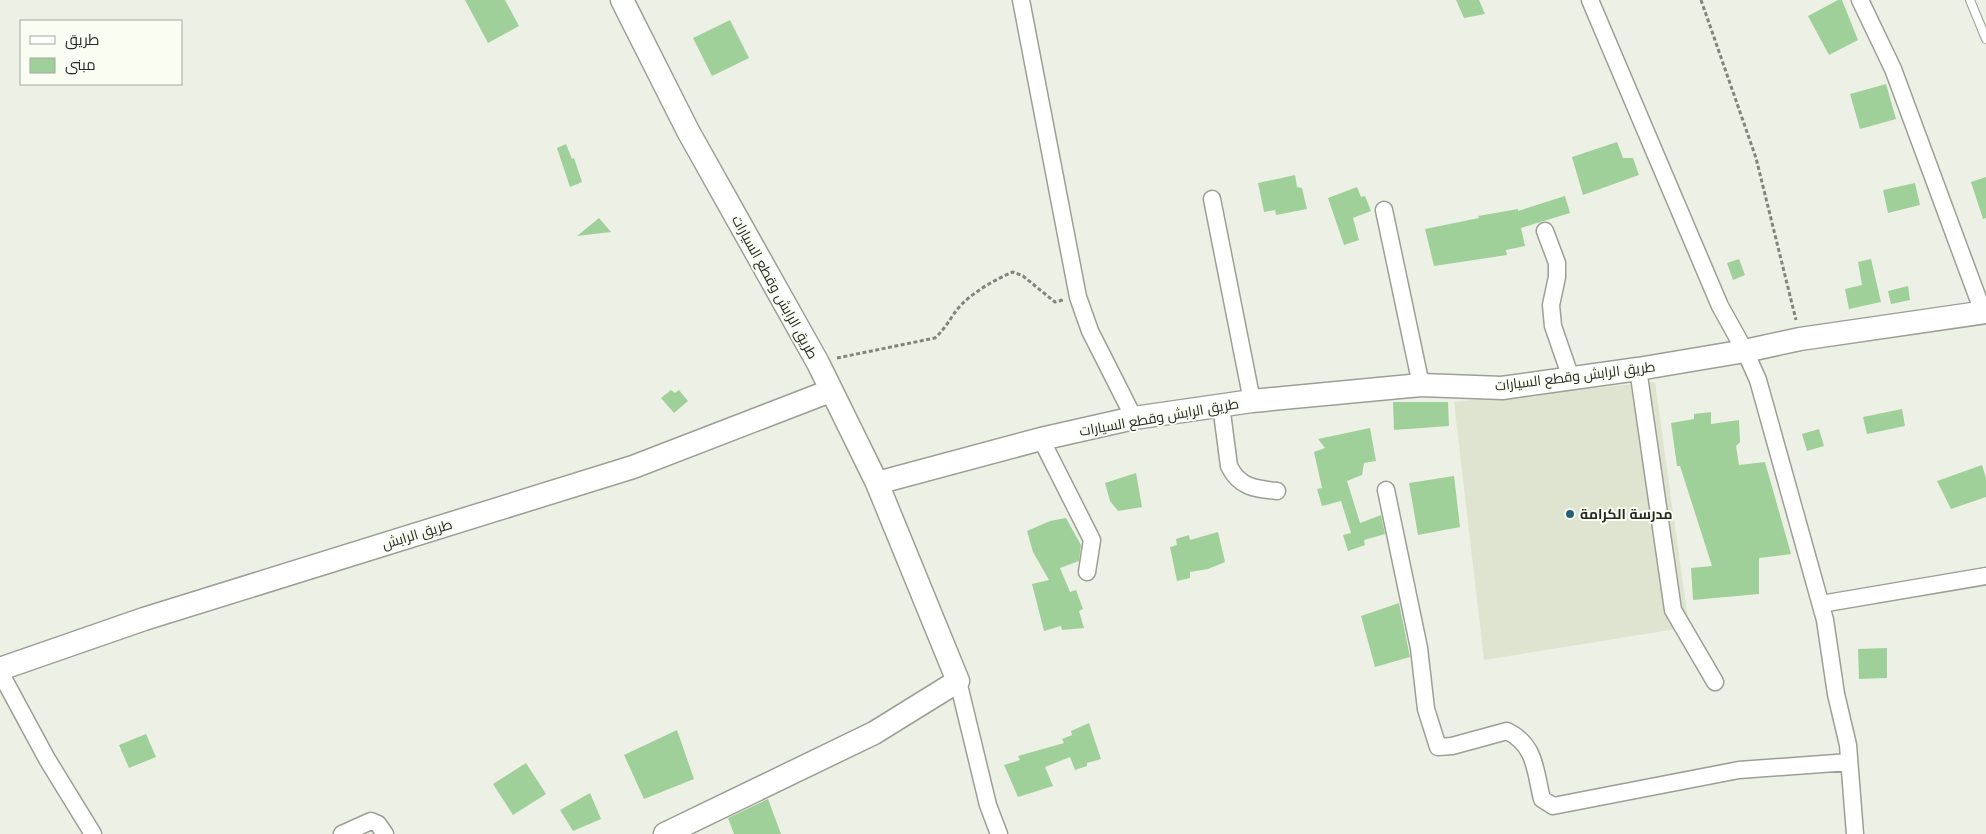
<svg xmlns="http://www.w3.org/2000/svg" width="1986" height="834" font-family="'Noto Sans',Cairo,sans-serif">
  <rect width="100%" height="100%" fill="#edf0e5"/>
  <path fill="#dfe4d1" d="M1655,382L1689,627L1484,660L1454,402Z"/>
  <path fill="#a0d099" d="M465,0H505L519,26L488,43Z
    M1456,0H1479L1485,14L1464,18Z
    M1838,0H1842L1858,40L1829,55L1808,16Z
    M730,20L749,58L712,76L693,38Z
    M1886,84L1896,119L1860,129L1850,94Z
    M1617,142L1623,158H1633L1639,175L1583,195L1572,157Z
    M566,144L572,159L574,158L582,182L570,187L557,148Z
    M1295,175L1297,187L1302,188L1307,209L1276,215L1275,210L1264,212L1258,183Z
    M1986,177V218L1983,219L1971,182Z
    M1915,183L1920,205L1888,213L1883,190Z
    M1357,187L1361,197L1365,196L1371,211L1353,218L1359,240L1344,245L1328,198Z
    M1565,196L1570,213L1521,228L1525,246L1506,250L1507,255L1434,266L1425,229L1479,218L1478,216L1518,209V211Z
    M599,218L611,232L577,236Z
    M1739,259L1745,275L1733,280L1727,263Z
    M1871,259L1881,302L1849,309L1845,289L1862,285L1858,262Z
    M1908,286L1910,300L1891,304L1888,291Z
    M671,390L675,393L679,390L688,401L674,413L661,398Z
    M1393,402H1448L1449,426L1394,430Z
    M1902,409L1905,426L1867,434L1863,417Z
    M1711,412V424L1739,420L1740,442L1736,446L1739,465L1765,462L1791,554L1759,558V594L1693,600L1691,568L1712,566L1680,466H1677L1671,423L1694,419V414Z
    M1370,428L1376,461L1364,463L1362,475L1347,481L1360,523L1381,515L1385,534L1364,540L1365,545L1348,551L1343,535L1351,533L1341,501L1322,506L1317,489L1322,488L1314,452L1325,448L1318,439Z
    M1819,429L1824,446L1807,451L1802,434Z
    M1982,465L1986,478V497L1951,509L1937,481Z
    M1136,473L1142,507L1118,511L1110,501L1105,483Z
    M1454,476L1460,527L1418,535L1409,483Z
    M1066,518L1081,545L1079,561L1060,568L1070,592L1076,590L1083,609L1079,611L1084,628L1062,630L1061,626L1044,631L1032,584L1049,580L1033,552L1027,531L1050,521Z
    M1218,532L1225,562L1208,569L1190,572V578L1177,581L1170,547L1177,545L1176,539L1189,535L1190,540Z
    M1399,603L1410,657L1375,667L1361,616Z
    M1887,648V678L1859,679L1858,649Z
    M1089,723L1101,759L1087,763V766L1075,770L1070,757L1045,767L1053,786L1018,797L1004,765L1020,760L1018,756L1064,743L1062,739L1072,735L1071,731Z
    M677,730L694,779L644,799L624,755Z
    M146,734L156,757L129,768L119,745Z
    M526,763L546,794L513,815L493,784Z
    M590,793L601,819L573,831L560,810Z
    M768,799L781,834H734L728,818Z"/>
  <g fill="none" stroke-linecap="round" stroke-linejoin="round">
    <g stroke="#9c9f94" stroke-width="10">
      <path id="lane" d="M1970,0L1986,39"/>
    </g>
    <g stroke="#9c9f94" stroke-width="19">
      <path id="street" d="M1021,0L1078,297L1090,331L1134,418
        M1590,0L1720,306L1745,351L1758,380L1825,620L1836,694L1848,745L1855,834
        M1860,0L1893,69L1983,312
        M1212,199L1252,401
        M1384,210L1421,385
        M1545,231L1557,263V277L1551,305L1553,326L1571,378
        M1638,369L1673,610L1715,682
        M1221,405L1229,466C1239,487 1255,489 1277,491
        M1041,439L1092,540L1087,572
        M1386,490L1419,648L1426,709L1438,747L1452,746L1507,731C1536,745 1535,771 1542,799L1553,806L1739,770L1849,762
        M1821,604L1986,576
        M0,672L47,759L93,834
        M958,681L988,805L999,834
        M342,834L371,821L378,824L385,834"/>
    </g>
    <g stroke="#9c9f94" stroke-width="25">
      <path id="secondary" d="M622,0L688,131L818,363L877,483L1041,439L1134,418L1252,401L1421,385L1502,388L1638,369L1745,351L1800,339L1986,312
        M0,669L144,619L633,467L830,391
        M665,834L874,733L958,681L877,483"/>
    </g>
    <path stroke="#83857d" stroke-width="3" stroke-dasharray="4 2.5" stroke-linecap="butt" d="M1701,0L1756,158L1796,320
      M837,358L935,338C948,326 952,314 962,304C975,291 996,279 1013,272L1023,276L1055,302L1063,300"/>
    <use href="#lane" stroke="#fff" stroke-width="8"/>
    <use href="#street" stroke="#fff" stroke-width="16"/>
    <use href="#secondary" stroke="#fff" stroke-width="22"/>
  </g>
  <circle fill="#275e78" stroke="#fafdf2" stroke-width="2" cx="1570" cy="514" r="5"/>
  <g text-anchor="middle" stroke-width="4" stroke-linejoin="round" paint-order="stroke">
    <g font-size="14" fill="#272824" stroke="#fafdf2">
      <text transform="translate(775 287) rotate(61)" y="5">طريق الرابش وقطع السيارات</text>
      <text transform="translate(1575 376) rotate(-7)" y="5">طريق الرابش وقطع السيارات</text>
      <text transform="translate(1159 417) rotate(-10)" y="5">طريق الرابش وقطع السيارات</text>
      <text transform="translate(417 534) rotate(-17)" y="5">طريق الرابش</text>
    </g>
    <g font-size="14" font-weight="bold" fill="#272824" stroke="#fafdf2" text-anchor="start">
      <text x="1580" y="519">مدرسة الكرامة</text>
    </g>
  </g>
  <rect x="20" y="20" width="162" height="65" fill="#fafdf2" stroke="#a6a8a0"/>
  <rect x="30" y="36" width="25" height="8" fill="#ffffff" stroke="#a6a8a0"/>
  <text x="65" y="45" font-size="15" fill="#272824">طريق</text>
  <rect x="30" y="58" width="25" height="15" fill="#a0d099" stroke="#a6a8a0"/>
  <text x="65" y="70" font-size="15" fill="#272824">مبنى</text>
</svg>
